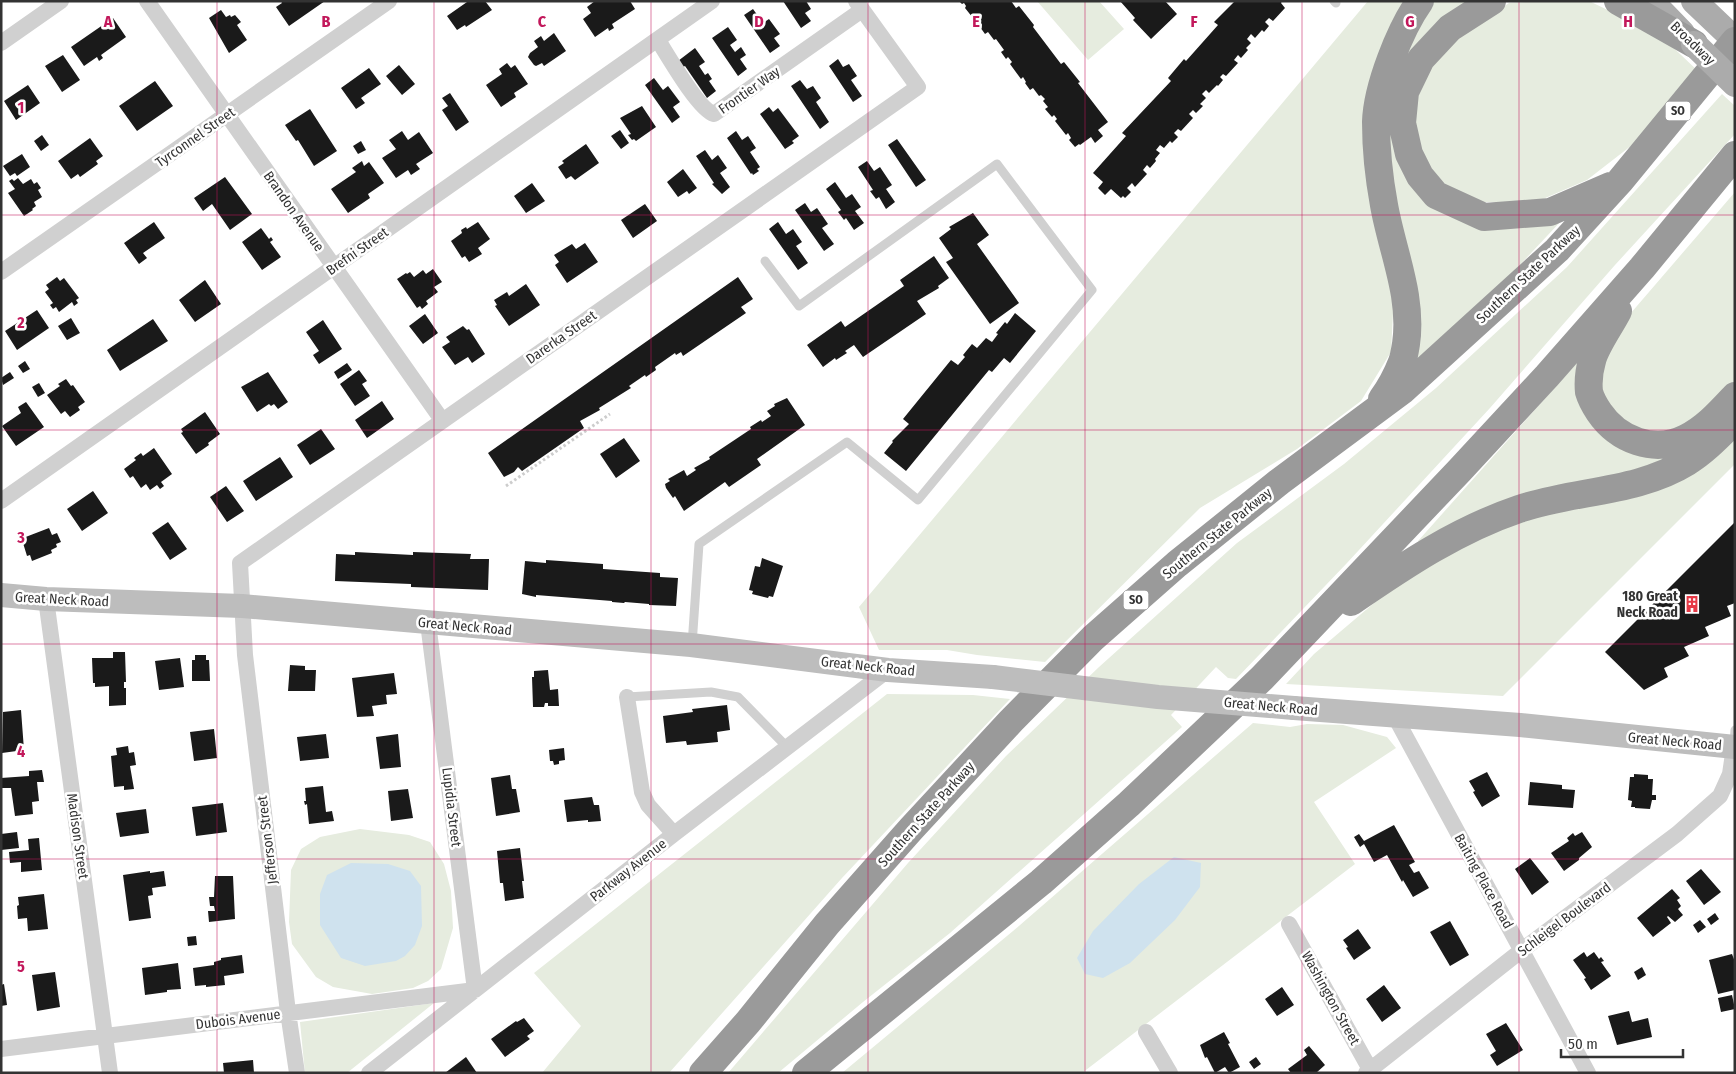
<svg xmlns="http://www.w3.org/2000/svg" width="1736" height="1074" font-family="'Fira Sans Condensed',sans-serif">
  <rect width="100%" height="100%" fill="#fff"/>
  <path fill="#e6ecdf" d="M1037,1H1099L1124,29L1088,60Z
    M1368,1H1410L1375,77L1394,294L1391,352L1361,401L1297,449L1200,508L1045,662L977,655L947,650H879L859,607Z
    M1432,1H1470L1395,87L1432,200L1563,219L1516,269L1402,375L1388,197L1389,89Z
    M1543,1H1589L1660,35L1699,72L1636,142L1587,180L1536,202H1472L1433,176L1411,134V98L1442,49L1509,3Z
    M1722,94L1735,106V134L1615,265L1490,408L1347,563L1236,679L1228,678L1216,667L1171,715L1182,727L950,933L863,1002L778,1073H728L908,863L1006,756L1099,667L1237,543L1344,464L1436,388L1567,267Z
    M1735,192V385L1688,429L1644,435L1602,402L1598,366L1612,335Z
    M1582,357L1587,406L1691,450L1423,545L1418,541Z
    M1735,432V464L1503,696L1286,684L1314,654L1427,558Z
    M887,694L973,695L1010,699L842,878L669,1073H542L581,1026L534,973Z
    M1253,723L1290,727L1307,724L1343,725L1387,737L1396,748L1314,802L1355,864L1082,1073H842L1013,931Z
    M360,829L409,835L430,842L444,864L451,891L453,928L441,969L428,981L413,988L372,994L333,987L316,977L292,944L289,922L291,870L301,849L320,837Z
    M434,1003L347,1073H305L300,1022Z"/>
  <path fill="#cfe2ee" d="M1174,857L1201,863L1200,887L1175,920L1130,963L1103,978L1085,974L1077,958L1093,931L1139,884Z
    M351,863L388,864L410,871L421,886L422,926L415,945L405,956L396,961L365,966L341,958L320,925V894L327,875Z"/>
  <path fill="#1a1a1a" d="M281,1H325L289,26L276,7L282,3Z
    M466,1H485L492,10L466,27L465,25L457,30L447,16L467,2Z
    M595,1H630L635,9L612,24L614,28L609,31L608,28L595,37L583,19L591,13L587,7Z
    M783,1H806L811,9L805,13L811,21L801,28Z
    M959,1H1011L1016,8L1019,6L1034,25L1033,27L1061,64L1064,62L1080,82L1078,83L1108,122L1098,130L1103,136L1095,143L1091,137L1080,145L1079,144L1075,147L1069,140L1071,138L1068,133L1066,135L1055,121L1057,119L1054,115L1052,117L1045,109L1048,107L1043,101L1045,99L1041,95L1039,96L1033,88L1030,90L1025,83L1026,82L1023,77L1021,79L1010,64L1012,62L1008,57L1006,59L1001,52L1004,50L996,39L994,40L988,32L985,34L980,27L982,25L979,22L977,23L965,8L966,6L964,3L962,4Z
    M1120,1H1165L1177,14L1151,39L1133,20L1135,18Z
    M1235,1H1282L1281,3L1285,8L1273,21L1269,18L1265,22L1269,26L1264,32L1262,30L1255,38L1251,34L1247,39L1251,43L1246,48L1248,50L1241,58L1238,55L1234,60L1238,63L1226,76L1223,74L1220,77L1223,80L1218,86L1217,85L1209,93L1206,90L1202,94L1206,98L1200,104L1203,106L1196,113L1193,110L1189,114L1193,118L1181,131L1178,129L1174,133L1178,137L1172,143L1170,141L1164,148L1160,145L1156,150L1160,153L1155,159L1156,161L1150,168L1147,165L1143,170L1147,174L1135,187L1132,183L1127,188L1131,192L1125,198L1123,196L1121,198L1111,189L1105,195L1098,188L1103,182L1093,173L1126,136L1122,133L1171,81L1168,78L1184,59L1186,61L1218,25L1214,22Z
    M753,9L763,23L769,19L780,34L774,38L780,46L770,53L744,15Z
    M221,10L226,17L230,15L231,17L235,15L241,22L237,25L247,40L229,53L209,18Z
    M113,18L126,37L101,55L103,58L99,61L97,57L84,66L71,47Z
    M728,27L737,40L730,45L735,52L741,47L746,55L740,59L747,69L738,76L712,38Z
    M554,33L566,51L544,66L542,63L536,66L534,65L528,57L530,53L538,47L534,41L541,36L544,41Z
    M695,48L705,62L699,66L705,75L708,73L712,79L709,81L716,91L707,98L685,66L683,67L678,61Z
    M63,55L80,80L62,92L45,66Z
    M838,59L843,67L849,64L857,76L851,80L862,96L853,102L829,66Z
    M507,63L511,68L515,65L528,84L514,93L516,97L501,107L486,85L502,74L499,69Z
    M399,65L415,84L402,95L386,76Z
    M369,68L381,84L361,98L365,103L356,109L341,88Z
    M654,78L663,90L668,86L680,102L673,107L680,117L672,123L645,85Z
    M800,80L807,89L813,86L821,98L816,102L829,122L820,129L791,86Z
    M155,81L173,106L137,131L119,106Z
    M28,85L40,103L16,120L4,101Z
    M450,93L469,122L456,131L442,110L448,106L442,98Z
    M642,106L656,127L636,141L634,139L632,140L628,135L631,134L620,118Z
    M769,107L773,112L778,108L799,136L792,141L794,143L785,149L760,114Z
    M310,109L337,151L314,166L298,140L296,141L285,125Z
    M620,130L629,143L621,149L611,136Z
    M402,131L408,140L419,132L433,153L416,164L420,169L411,175L408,170L396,178L382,158L396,149L389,140Z
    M736,131L742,140L748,136L756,148L750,152L760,167L757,169L759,171L753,175L752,173L751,174L727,138Z
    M42,135L49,145L41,151L34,141Z
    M90,138L103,156L96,161L98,164L80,177L78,174L71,179L58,161Z
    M897,139L926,180L916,187L888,145Z
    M361,141L366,150L358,154L353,146Z
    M586,144L599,163L575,180L571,176L566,179L558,167L564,163L562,161Z
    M705,150L712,160L718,155L727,168L720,173L730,187L722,194L712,184L714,183L696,156Z
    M22,154L30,167L17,176L15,173L10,176L3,166Z
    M362,161L364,166L369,162L384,183L368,194L370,198L348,213L331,189L356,172L352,168Z
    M867,161L874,171L880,167L892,185L886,189L895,202L886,209L879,197L876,199L870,191L873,190L858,167Z
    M683,169L697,188L689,194L687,191L678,197L667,182Z
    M225,177L252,214L230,230L212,204L203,211L194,198Z
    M18,178L23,184L31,179L34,184L37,182L41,188L38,190L42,197L34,202L36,206L32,209L33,210L24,216L8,193L15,189L9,181L12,179L14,181Z
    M835,182L846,198L852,194L861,207L855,211L864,223L854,230L846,218L844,220L838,212L841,210L826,189Z
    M532,183L545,201L526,213L514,196Z
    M805,203L811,212L817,208L828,224L822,228L834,244L824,251L795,210Z
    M645,204L657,221L633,238L621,220Z
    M973,213L989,235L977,244L1019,303L990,324L946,262L953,258L939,238L951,229L949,227Z
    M154,222L165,238L143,253L147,258L139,264L124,243Z
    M478,222L490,239L478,248L482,254L469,262L465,256L462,258L451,241L462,233L461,230L466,227L467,229Z
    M778,222L786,234L793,229L802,242L796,246L808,263L798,270L769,229Z
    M261,228L269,239L271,237L273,240L270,242L281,257L262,270L242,242Z
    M585,243L598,262L567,283L555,265L559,262L554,255L572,244L576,249Z
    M934,256L949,278L938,286L939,288L917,301L926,314L863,357L854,345L845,351L847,353L836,360L835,358L823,367L807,345L841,321L845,327L904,286L900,280Z
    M433,269L442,282L434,287L438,292L426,301L428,304L422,309L420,306L417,308L397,279L406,273L407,274L410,272L414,277L423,270L426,274Z
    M57,277L60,281L64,278L79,298L76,300L78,303L74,306L72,302L59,312L56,307L53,309L50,305L53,303L45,292L49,289L46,285Z
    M738,277L753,299L741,307L746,313L683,356L681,352L676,355L675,353L655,367L656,370L646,377L645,375L629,386L631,388L599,408L600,410L580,421L584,428L522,471L518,467L514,472L504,477L488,453Z
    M205,280L221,304L195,322L179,300Z
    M526,284L540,305L509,326L495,306L497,305L494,300L507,292L509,296Z
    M37,310L49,328L17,350L5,331Z
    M1015,313L1036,331L1010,363L1004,358L992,372L989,370L906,471L884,453L893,442L892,441L909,424L903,419L951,360L958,365L965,357L963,355L972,344L977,348L986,338L992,342L998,334L996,333L1005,322L1007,324Z
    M425,314L438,333L423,344L409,326Z
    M71,318L80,333L67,340L58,326Z
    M153,319L168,341L120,371L107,350Z
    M323,320L342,349L319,364L313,355L319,351L306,332Z
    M463,326L467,330L469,329L485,354L472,363L468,357L455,365L442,347L450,342L446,337Z
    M25,361L30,369L23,373L18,366Z
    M347,363L352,370L338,379L334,372Z
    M359,370L367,381L362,384L370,396L355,406L340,384Z
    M10,372L14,378L3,385L1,378Z
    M268,372L288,402L278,409L274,404L271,406L269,404L257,412L241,387Z
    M66,379L71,386L73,385L85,402L78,407L80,410L70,417L65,411L61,414L47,395L60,386L58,384Z
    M39,383L45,393L38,397L32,387Z
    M787,398L805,425L757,459L761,465L729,487L725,482L684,511L675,496L673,498L666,488L665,484L670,481L668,479L684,470L687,476L696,470L694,468L710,459L709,457L751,429L750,427L761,420L762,422L771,416L767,411L775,406L774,404Z
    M382,401L394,419L367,438L355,420Z
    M26,402L44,427L16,446L2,426L21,413L18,407Z
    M205,412L220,434L208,443L209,445L196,454L181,433L183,432L181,429Z
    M321,429L335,449L310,465L297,445Z
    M624,438L640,461L616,478L600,454Z
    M154,448L172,474L161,482L164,486L160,489L157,485L150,490L146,484L141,488L133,476L130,478L124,469L136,460L134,458L141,453L143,456Z
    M280,457L293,477L256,501L243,481Z
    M226,486L244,511L227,522L210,497Z
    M93,491L108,513L82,531L67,509Z
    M168,522L187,549L170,560L152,533Z
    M1735,522V603L1727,606L1731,616L1705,627L1709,636L1684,647L1689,656L1664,668L1668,677L1644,690L1605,652Z
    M49,528L52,535L57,533L61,542L56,544L57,547L51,550L52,553L32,561L30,555L27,556L23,543L25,542L23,538Z
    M355,552L413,555V552L471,554L470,559H489L488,590L411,587V584L335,581L336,554L355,555Z
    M762,558L783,566L773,597L769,596L768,598L752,594L753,591L749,590L755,566L760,567Z
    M546,560L603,564V569L660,573V577L678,578L676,606L649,605V604L625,602L624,603L612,602V601L536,595V597L522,594L525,561L546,563Z
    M113,652H125L126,682H124V688H126V705L109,706V686L95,687V683H93L92,658H113Z
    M195,655H206V660H209L210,681H192V660H195Z
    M180,658L184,687L159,690L155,661Z
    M290,665L305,666V670H316L315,691H288Z
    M548,670L550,690L558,689L559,706H548V703H545L544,707H533L532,677H534V671Z
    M394,673L397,694L386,695L387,704L372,706L374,716L357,717L352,678Z
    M727,705L730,730L717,732L718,742L687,745L686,741L666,743L663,716L693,712L692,709Z
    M21,710L24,750L2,753L3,712Z
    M214,729L217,758L194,761L190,732Z
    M326,734L329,758L300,761L297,737Z
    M398,734L401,767L380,769L376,737Z
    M128,746L129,753L134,752L136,765L130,766L134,789L124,790V786L114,787L111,756L117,755L116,748Z
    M564,748L565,760L559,761V764L554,765L553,761H550L549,750Z
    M42,770L44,782H37L39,801L32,802L33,814L15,816L11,788H1V778L29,776V771Z
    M1487,772L1500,796L1482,807L1473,792L1475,791L1469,781Z
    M1634,774L1648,775V779H1653L1652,795H1656V800H1652L1650,809L1635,808V807H1631L1632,801L1628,800L1630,777H1634Z
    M510,775L512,789H516L520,812L496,816L491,778Z
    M1530,782L1562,785V789L1575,790L1573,808L1528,805Z
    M323,786L326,812L332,811L334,821L309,824L307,804L305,805L304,801H306L305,788Z
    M408,789L413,818L391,821L388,791Z
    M592,797L594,805H599L601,821L588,822V820L567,822L564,800Z
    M223,803L227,832L196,836L192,807Z
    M146,809L149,833L120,837L116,813Z
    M1394,825L1415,862L1409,865L1414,873L1419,871L1429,888L1413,897L1403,880L1402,882L1387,855L1374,862L1364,844L1360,847L1354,837L1359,834L1364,841Z
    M17,832L19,848L1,850V834Z
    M1582,832L1592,847L1579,858V860L1564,871L1551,853L1569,841L1567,838L1573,833L1575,836Z
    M39,838L42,870L21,872V862L10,863L9,852L29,850L28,839Z
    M520,848L524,881H522L524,898L505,901L503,883H500L497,851Z
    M1530,858L1549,882L1532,895L1515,869Z
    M1701,869L1721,892L1704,905L1686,881Z
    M150,871V873L164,871L166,886L152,888L153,895L148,896L151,918L129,921L123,875Z
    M215,876H233L235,919L209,922L208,911H215L214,906H210L209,897H214Z
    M1672,889L1680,898L1677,900L1681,906L1678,909L1683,915L1675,922L1668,916L1667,917L1671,923L1653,937L1637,918Z
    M44,894L48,929L28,931L27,918L18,919L17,906L19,905L18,897Z
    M1715,913L1719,919L1711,925L1707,919Z
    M1700,920L1706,927L1698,933L1693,925Z
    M1450,921L1469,955L1450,966L1430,932Z
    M1358,929L1371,948L1354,960L1346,948L1348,947L1343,940Z
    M196,936L197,945L188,946L187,937Z
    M1584,952L1587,957L1594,952L1599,959L1601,957L1604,961L1601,962L1611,976L1591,990L1584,979L1586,978L1573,960Z
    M1732,954L1735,962V990L1718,994L1709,960Z
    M242,955L244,973L224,976L225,985L206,987V985L195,986L193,968L214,965V962L221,960V958Z
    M178,963L181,989L167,990V992L145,995L142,968Z
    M1642,967L1646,975L1638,980L1634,972Z
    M55,972L60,1007L37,1011L32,975Z
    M4,984L7,1005L1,1006V985Z
    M1384,985L1401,1008L1382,1022L1366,999Z
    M1282,987L1294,1005L1277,1016L1265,999Z
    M1732,995L1735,1009L1721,1012L1718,998Z
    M1629,1011L1632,1022L1648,1018L1652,1037L1617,1045L1608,1016Z
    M524,1018L534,1031L527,1036L530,1039L505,1057L491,1039L516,1021L517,1022Z
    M1506,1023L1523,1050L1497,1066L1490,1055L1496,1051L1486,1034Z
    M1224,1032L1230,1043L1228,1044L1240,1067L1229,1073L1225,1067L1215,1073L1207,1057L1205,1058L1200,1045Z
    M1309,1046L1325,1065L1316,1073H1291L1288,1069L1307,1055L1304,1050Z
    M466,1057L477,1073H445Z
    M1256,1057L1261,1064L1254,1069L1249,1062Z
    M253,1060L254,1073H224L223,1063Z"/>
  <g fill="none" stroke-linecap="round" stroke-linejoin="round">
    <path stroke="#cdcdcd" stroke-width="3" stroke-dasharray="2.5 2.5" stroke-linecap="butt" d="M506,486L610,414"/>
    <path stroke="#d0d0d0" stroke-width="9" d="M1334,1L1336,3
      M692,645L699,544L847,442L918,500L1092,290L997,164L799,306L765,261
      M627,697L711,692L738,697L788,748
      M1734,746L1735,730"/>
    <path stroke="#d0d0d0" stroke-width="16" d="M147,1L442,420
      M658,40C668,56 699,110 714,114L862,10
      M1,43L61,1
      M1,272L389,1
      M1,501L712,1
      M46,599L110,1073
      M627,697L642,792L648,805L674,834
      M1394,715L1588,1073
      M1289,924L1372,1073
      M1146,1032L1170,1073
      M1,1049L475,990L428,623
      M297,1073L288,1012L245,655L240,563L918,87L856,1
      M369,1073L674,834L888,670
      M1366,1073L1522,950L1677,834L1720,796L1730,774L1734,747"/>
    <path stroke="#bdbdbd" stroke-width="24" d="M1,595L46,599L242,606L691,645L888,670L993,677
      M1294,708L1520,725L1735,747"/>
    <path stroke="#ababab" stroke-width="26" d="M1651,1L1682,33
      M1694,1L1735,40"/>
    <path stroke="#9a9a9a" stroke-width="28" d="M1492,1L1450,28L1421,59L1405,92L1402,123L1409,154L1420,176L1436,195L1484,217L1550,212L1610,186
      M1618,1L1694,44
      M1618,311C1611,325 1595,347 1592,361C1589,371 1588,382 1589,392C1591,399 1595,406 1599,412C1618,440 1654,454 1686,438C1705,429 1720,412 1735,396
      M1382,399C1390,388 1397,375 1402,362C1404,357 1405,350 1406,344C1413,296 1392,251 1384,205C1379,178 1376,150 1376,122C1377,87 1400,29 1420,1
      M1351,602C1405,565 1457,530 1519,509C1574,490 1637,493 1687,462C1705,451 1720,435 1735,420
      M703,1073L748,1022L827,924L911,829L1011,721L1093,638L1177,564L1279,482L1403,390L1557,250L1620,181L1735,41
      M806,1073L1041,882L1129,804L1262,678L1459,471L1547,376L1642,268L1735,155"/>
    <path stroke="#bdbdbd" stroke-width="24" d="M993,677L1158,697L1294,708"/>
    <path stroke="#ababab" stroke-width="26" d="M1694,44L1735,84"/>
  </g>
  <path fill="none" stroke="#c2185b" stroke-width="1" stroke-opacity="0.55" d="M217,1V1073M434,1V1073M651,1V1073M868,1V1073M1085,1V1073M1302,1V1073M1519,1V1073M1,215H1735M1,430H1735M1,644H1735M1,859H1735"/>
  <defs>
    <g id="building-bare" transform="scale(1.35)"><path d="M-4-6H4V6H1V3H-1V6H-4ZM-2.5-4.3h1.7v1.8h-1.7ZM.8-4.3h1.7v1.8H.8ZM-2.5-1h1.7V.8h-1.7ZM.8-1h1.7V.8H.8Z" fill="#e63946" stroke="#fff" stroke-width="2.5" paint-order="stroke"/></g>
  </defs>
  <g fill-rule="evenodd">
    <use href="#building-bare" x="1692" y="604"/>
  </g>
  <g text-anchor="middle" stroke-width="5" stroke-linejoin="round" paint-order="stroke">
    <g fill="#fff" stroke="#707070" stroke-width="1">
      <rect x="1665.5" y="101.5" width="25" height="19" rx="4"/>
      <rect x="1123.5" y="590.5" width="25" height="19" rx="4"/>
    </g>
    <g font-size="12" font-weight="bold" fill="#333">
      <text x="1678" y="115">SO</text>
      <text x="1136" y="604">SO</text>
    </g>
    <g font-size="14" fill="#333" stroke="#fff">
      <text transform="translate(1693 43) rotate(44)" y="5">Broadway</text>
      <text transform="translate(749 90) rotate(-35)" y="5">Frontier Way</text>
      <text transform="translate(195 137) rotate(-35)" y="5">Tyrconnel Street</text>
      <text transform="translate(294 211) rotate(55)" y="5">Brandon Avenue</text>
      <text transform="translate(357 251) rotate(-35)" y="5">Brefni Street</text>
      <text transform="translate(1528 274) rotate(-43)" y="5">Southern State Parkway</text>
      <text transform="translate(561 337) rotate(-35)" y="5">Darerka Street</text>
      <text transform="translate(1217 533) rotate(-39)" y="5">Southern State Parkway</text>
      <text transform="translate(62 599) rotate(3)" y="5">Great Neck Road</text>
      <text transform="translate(465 626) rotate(5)" y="5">Great Neck Road</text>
      <text transform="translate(868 666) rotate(6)" y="5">Great Neck Road</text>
      <text transform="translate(1271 706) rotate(5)" y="5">Great Neck Road</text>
      <text transform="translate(1675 741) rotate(5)" y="5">Great Neck Road</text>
      <text transform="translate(452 807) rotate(83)" y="5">Lupidia Street</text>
      <text transform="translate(926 814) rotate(-48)" y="5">Southern State Parkway</text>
      <text transform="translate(78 836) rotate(82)" y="5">Madison Street</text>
      <text transform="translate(267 840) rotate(-97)" y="5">Jefferson Street</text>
      <text transform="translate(628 870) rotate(-38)" y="5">Parkway Avenue</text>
      <text transform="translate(1484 881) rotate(61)" y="5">Baiting Place Road</text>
      <text transform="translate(1564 919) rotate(-37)" y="5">Schleigel Boulevard</text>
      <text transform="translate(1331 998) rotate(61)" y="5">Washington Street</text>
      <text transform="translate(238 1019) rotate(-7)" y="5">Dubois Avenue</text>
    </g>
    <g font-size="14" font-weight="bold" fill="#333" stroke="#fff" text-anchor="end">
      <text x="1678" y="601">180 Great<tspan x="1678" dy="16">Neck Road</tspan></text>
    </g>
  </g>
  <g font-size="16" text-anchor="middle" font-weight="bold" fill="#c2185b" stroke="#fff" stroke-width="5" stroke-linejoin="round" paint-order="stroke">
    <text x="108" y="27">A</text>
    <text x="326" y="27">B</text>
    <text x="542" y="27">C</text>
    <text x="759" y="27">D</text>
    <text x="976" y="27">E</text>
    <text x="1194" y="27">F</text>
    <text x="1410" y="27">G</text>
    <text x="1628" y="27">H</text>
    <text x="21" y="113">1</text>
    <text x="21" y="328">2</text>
    <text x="21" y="543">3</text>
    <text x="21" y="757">4</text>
    <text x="21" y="972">5</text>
  </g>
  <rect width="1736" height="1074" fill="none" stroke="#333333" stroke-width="5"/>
  <path d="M1561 1049v8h122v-8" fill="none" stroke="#333333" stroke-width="2.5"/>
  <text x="1568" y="1049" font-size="15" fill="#333333" stroke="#ffffff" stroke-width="4" paint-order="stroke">50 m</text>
</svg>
